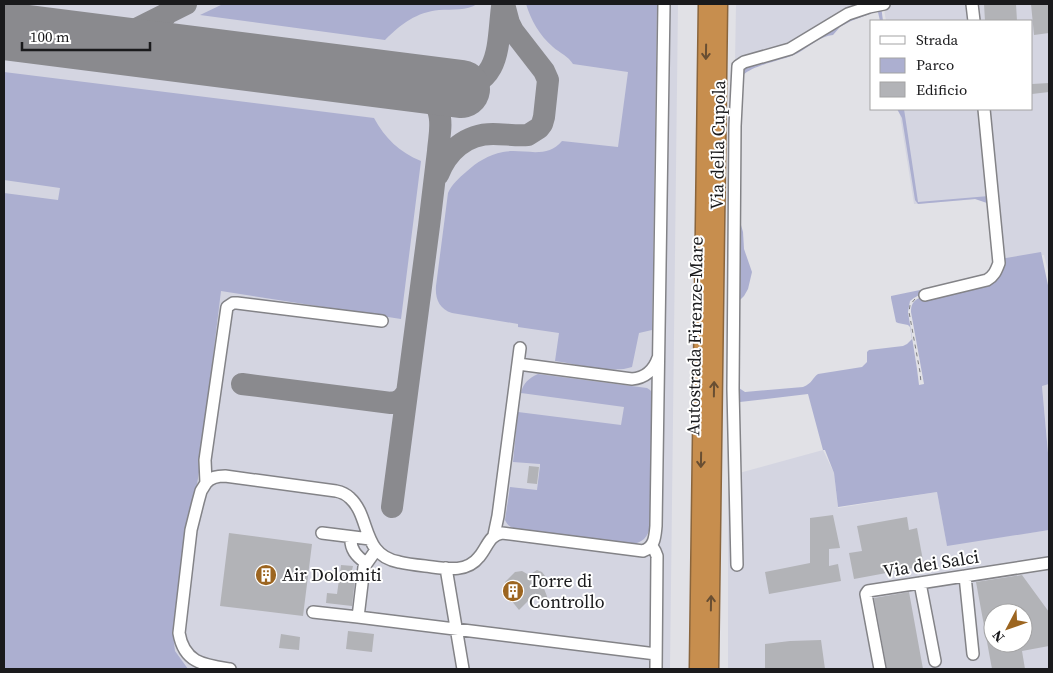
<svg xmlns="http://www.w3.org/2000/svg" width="1053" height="673" font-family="'Source Serif 4',serif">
  <rect width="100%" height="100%" fill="#e1e1e6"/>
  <path fill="#d4d5e1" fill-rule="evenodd" d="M4,4H678L670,669H4Z
    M736,4H864L844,10L794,44L735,64Z
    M883,4H1049V275L1044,255L1002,259L992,198L914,204L899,109H1032V21H886Z
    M1049,384V464L1042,385Z
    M823,450L834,473L838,508L937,492L947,545L1049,530V669H728V476ZM993,613H1023V643H993Z"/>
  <path fill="#acafd0" d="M223,4H477C467,11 452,9 439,10C417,12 401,24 385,40L200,15Z
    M526,4H657L652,330L639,333L632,367C612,374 577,364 555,361L559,333L518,327V324L452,313C439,309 435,298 436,286L448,193C452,184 459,178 466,172C477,162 488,155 503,152C523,148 547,160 562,141L618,147L628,72L573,64C568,56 560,53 553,47C539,35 531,20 526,4Z
    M881,6L883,21H880L878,12H875L851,21L840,27L833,35C820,36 809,47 798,53C782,61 755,64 743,75L741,86L737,211L743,232L744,249L752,272L748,289L744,296L740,300L737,307L738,369L739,388L745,392L803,387C813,383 812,378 818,374L862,367L867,362V352L869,350L903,346L907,344L912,339L910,327L908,325L898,323L896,322L891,298V296L920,290L932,291L941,289L980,280L989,275L993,272L996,264V248L993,211L987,203L975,199L918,204L915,200L902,118L897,109H904L918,202L989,196L992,200C993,215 1000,256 995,269C993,272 990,275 987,277C976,284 955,286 942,289C932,291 919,293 910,301L908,312L917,369L919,385L924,384L911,312C911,305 913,301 919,298C935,295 984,287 994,277C999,272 1000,265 1000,259L1041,252L1049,290V384L1042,386L1049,464V530L947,546L937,492L838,507L834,473L825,450H823L808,394L740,402L737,401L735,361L737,107L739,76L744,67L749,63L791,52L849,17L868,10Z
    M4,72L374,118C385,138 399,152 421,161L401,319L221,291L199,472L195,497L187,518L173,635L175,651L188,669H4V193L58,200L60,188L4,180Z
    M538,374L647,388L650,390L653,393L650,527C648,537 642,543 632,544L520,530C513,528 508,527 505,520L510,487L537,490L540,466V464L513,462L518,412L621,425L624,407L521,393C523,383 529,378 538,374Z"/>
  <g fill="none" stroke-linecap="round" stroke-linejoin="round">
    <path stroke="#8a8a8e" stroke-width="22" d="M167,14C158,23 155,36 166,46C171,50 179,52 185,54
      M79,40L99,41L122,36L186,4
      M381,80C403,84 430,85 438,110C443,123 439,137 438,151C435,176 432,201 429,226C416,320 405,414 392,507
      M452,89C502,85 497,46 502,7
      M438,175C447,151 466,134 493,134C505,134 516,136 528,135L539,128L542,124L544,117L548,80L544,71L513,31L509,23L504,4
      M242,384L391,403C399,402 403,399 407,392"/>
    <path stroke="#8a8a8e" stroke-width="58" d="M4,31L461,89"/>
  </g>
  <path fill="#b2b3b7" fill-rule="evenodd" d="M984,4H1016L1017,21H985Z
    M1031,4H1049V33L1034,35Z
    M1049,83V92L1032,94V84Z
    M529,466L539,467L537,484L527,483Z
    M833,515L840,548L829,549V566L838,564L841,581L769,594L765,572L810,563V518Z
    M907,517L909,530L917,528L924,566L854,579L849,553L862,551L857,526Z
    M229,533L312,544L303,616L220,606Z
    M341,565L353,566L352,570H356L352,606L326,603L327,593L337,594Z
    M537,570L542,572L545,576L546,580L543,586L548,599L538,601L536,593L519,610L511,600L507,594L505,582L515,572L522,571L529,575Z
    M1022,575L1049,612V646L1022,651L1025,669H992L976,582ZM993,613H1023V643H993Z
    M909,592L923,669H887L874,598Z
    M348,631L374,634L372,652L346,649Z
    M281,634L300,637L299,650L279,648Z
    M821,640L825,669H765V644L790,641Z"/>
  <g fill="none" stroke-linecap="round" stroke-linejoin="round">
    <g stroke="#838387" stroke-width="14">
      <path id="minor" d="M972,4L974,21
        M925,295L987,280C994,276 996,271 999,263L984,109
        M518,364L632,379C645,378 654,370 658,358
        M206,483C211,477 217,476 225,476L336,491C341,492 346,494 350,498C371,517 361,555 399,562C407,564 416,565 425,566C443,568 466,574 479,557C487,548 489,535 502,533L643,551C655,547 655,536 656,526L664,4
        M322,533L370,539
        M494,535L498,516L520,348
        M351,537C350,549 356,556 366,563
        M652,546L655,551L657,556L656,669
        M376,550L364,567L358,617L656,654
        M737,565L733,389L735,126L738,66L744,62L790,49L848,14L869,7L884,4
        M446,568L463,669
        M965,576L973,654
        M920,583L935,661
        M313,612L358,617
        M230,669C204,665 184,663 179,633L191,530L198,502L201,491L206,483L205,460L227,307L233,303H237L382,321
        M880,669L866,594L868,591L1049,563"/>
    </g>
    <g stroke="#8a653c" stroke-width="19">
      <path id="highway" d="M698,669L707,4
        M710,669L719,4"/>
    </g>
    <path stroke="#7f7f82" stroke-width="1" stroke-dasharray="4 4" stroke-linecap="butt" d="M915,299L910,305L909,312L920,372L921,383"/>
    <use href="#minor" stroke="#fff" stroke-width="11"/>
    <use href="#highway" stroke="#c78e4e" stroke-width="16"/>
  </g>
  <defs><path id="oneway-shaft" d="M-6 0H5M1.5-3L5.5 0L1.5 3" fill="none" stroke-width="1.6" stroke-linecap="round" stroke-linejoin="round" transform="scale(1.25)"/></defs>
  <g stroke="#684e32">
    <use href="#oneway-shaft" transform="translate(706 52) rotate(91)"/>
    <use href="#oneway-shaft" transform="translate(714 389) rotate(-89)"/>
    <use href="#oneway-shaft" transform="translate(701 460) rotate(91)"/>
    <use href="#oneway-shaft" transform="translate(711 603) rotate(-89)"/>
  </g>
  <defs>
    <g id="building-disc" transform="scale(1.125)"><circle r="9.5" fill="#9c6520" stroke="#fff"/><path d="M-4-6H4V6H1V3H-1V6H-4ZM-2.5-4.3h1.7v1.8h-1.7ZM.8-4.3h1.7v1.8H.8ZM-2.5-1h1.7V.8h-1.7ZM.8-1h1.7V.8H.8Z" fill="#fff"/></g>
  </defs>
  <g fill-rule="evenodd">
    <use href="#building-disc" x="266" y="575"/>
    <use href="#building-disc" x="513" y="591"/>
  </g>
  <g text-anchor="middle" stroke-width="4" stroke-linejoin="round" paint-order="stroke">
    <g font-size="18" fill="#1a1a1c" stroke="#fff">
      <text transform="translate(718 145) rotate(-89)" y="6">Via della Cupola</text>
      <text transform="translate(695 336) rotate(-89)" y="6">Autostrada Firenze-Mare</text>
      <text transform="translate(931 564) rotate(-9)" y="6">Via dei Salci</text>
    </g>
    <g font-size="18" fill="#1a1a1c" stroke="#fff" text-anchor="start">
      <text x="282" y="581">Air Dolomiti</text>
      <text x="529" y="587">Torre di<tspan x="529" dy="21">Controllo</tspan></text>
    </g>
  </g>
  <rect width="1053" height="673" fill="none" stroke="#1a1a1c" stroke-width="10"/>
  <rect x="870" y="20" width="162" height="90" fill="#ffffff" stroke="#a3a3a4"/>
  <rect x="880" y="36" width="25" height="8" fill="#ffffff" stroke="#a3a3a4"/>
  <text x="916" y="45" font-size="15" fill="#1a1a1c">Strada</text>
  <rect x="880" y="58" width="25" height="15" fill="#acafd0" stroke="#a3a3a4"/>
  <text x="916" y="70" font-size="15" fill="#1a1a1c">Parco</text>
  <rect x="880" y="82" width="25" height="15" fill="#b2b3b7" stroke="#a3a3a4"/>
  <text x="916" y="95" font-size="15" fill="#1a1a1c">Edificio</text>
  <g transform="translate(1008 628) rotate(229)"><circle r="24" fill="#ffffff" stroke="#a3a3a4"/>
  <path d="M0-4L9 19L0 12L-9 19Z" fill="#9c6520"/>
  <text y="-8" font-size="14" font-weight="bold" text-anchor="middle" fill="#1a1a1c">N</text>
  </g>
  <path d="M22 42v8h128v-8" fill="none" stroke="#1a1a1c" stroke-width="2.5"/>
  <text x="30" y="42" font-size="15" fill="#1a1a1c" stroke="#ffffff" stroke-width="4" paint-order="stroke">100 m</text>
</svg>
